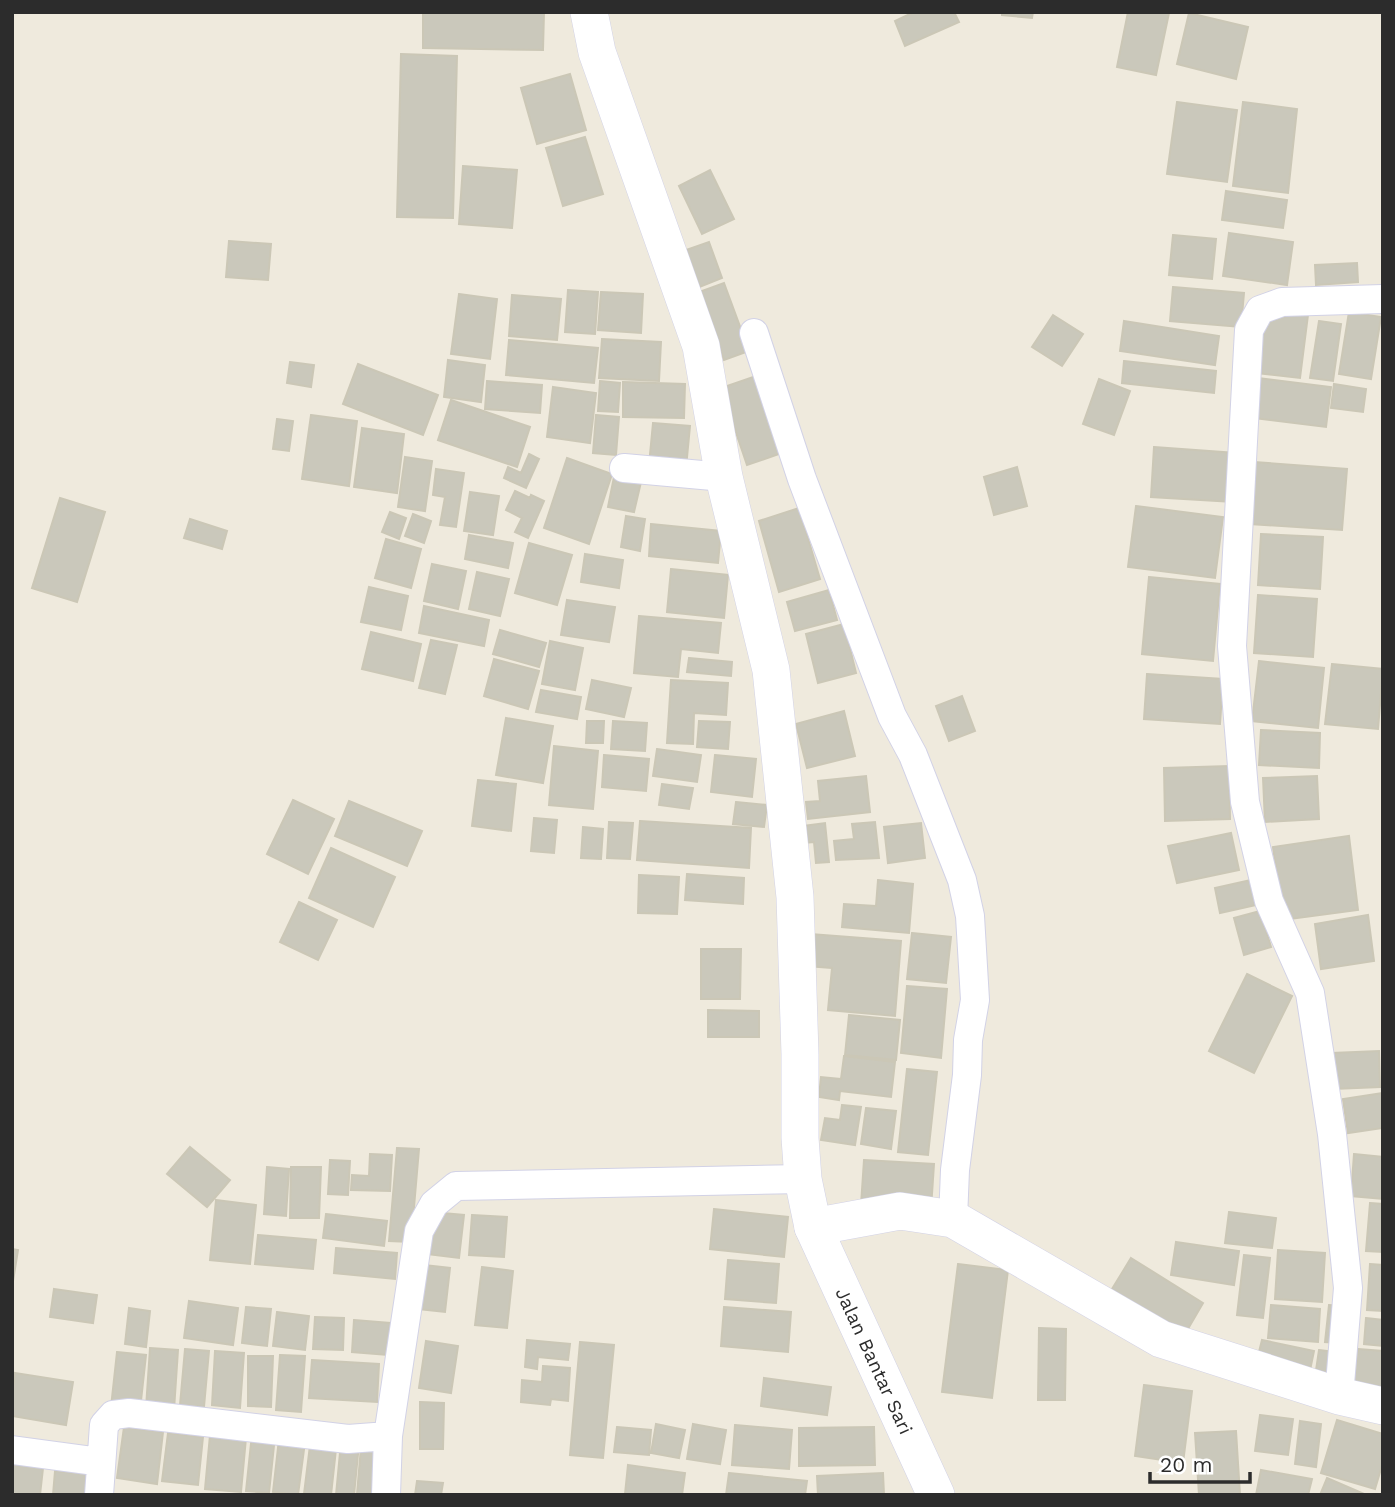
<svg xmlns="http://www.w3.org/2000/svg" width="1395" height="1507" font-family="'Work Sans',sans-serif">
  <rect width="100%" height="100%" fill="#efeadd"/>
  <path fill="#cac8bb" stroke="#cbc7b6" stroke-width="2" d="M423,12H544L543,50L423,48Z
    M914,12H954L959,22L905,46L895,21Z
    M1002,12H1033L1032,18L1002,15Z
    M1128,12L1169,13L1156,75L1117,67Z
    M1189,13L1248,27L1236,79L1177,64Z
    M401,54L457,56L453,218L397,217Z
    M570,74L586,130L537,144L521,88Z
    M1177,102L1237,110L1227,182L1167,174Z
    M1243,102L1297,109L1288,193L1233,186Z
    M585,137L603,194L563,206L546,148Z
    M463,166L517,170L512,228L459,224Z
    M710,170L734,219L702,234L679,186Z
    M1226,191L1287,200L1283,228L1222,220Z
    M1229,233L1293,242L1287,285L1223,276Z
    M1173,235L1216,239L1212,279L1169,275Z
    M229,241L271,244L268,280L226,277Z
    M709,242L722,278L697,288L683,251Z
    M1357,263L1358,282L1316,285L1315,265Z
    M724,283L749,351L724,360L699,292Z
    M1173,287L1244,293L1241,327L1170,321Z
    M568,290L598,292L595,334L565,332Z
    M601,292L643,294L641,333L598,330Z
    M459,294L497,299L490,359L451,354Z
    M512,295L561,299L557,340L509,336Z
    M1264,310L1308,315L1300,378L1257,373Z
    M1349,312L1381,317L1371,379L1339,374Z
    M1053,315L1083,334L1062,366L1032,347Z
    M1124,321L1219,336L1215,365L1120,351Z
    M1319,321L1341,324L1333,381L1310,378Z
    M602,339L661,342L659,381L599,378Z
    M509,340L598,348L594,383L506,375Z
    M448,360L485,365L481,402L444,397Z
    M1124,361L1216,371L1214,393L1122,383Z
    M290,362L314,365L311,387L287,383Z
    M358,364L438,395L423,435L343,404Z
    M756,376L782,453L747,465L721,388Z
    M1258,378L1331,387L1326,427L1253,418Z
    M1099,379L1130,391L1114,435L1083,424Z
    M487,381L542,385L540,413L485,409Z
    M600,381L620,383L618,412L598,411Z
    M623,382L685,384L684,418L623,417Z
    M1334,384L1366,389L1363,412L1331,408Z
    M553,387L596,393L590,443L547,437Z
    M451,400L530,427L517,467L438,440Z
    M311,415L357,421L349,486L302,479Z
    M596,415L619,417L616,455L593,453Z
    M277,419L293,421L289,451L273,449Z
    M653,423L690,426L686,468L649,465Z
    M362,428L404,434L397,493L354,487Z
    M1154,447L1236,453L1233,502L1151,497Z
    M529,454L539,459L526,488L504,478L508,467L521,473Z
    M405,457L432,461L425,511L398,507Z
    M567,458L612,474L589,544L544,528Z
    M1254,462L1347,469L1342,530L1250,524Z
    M1017,467L1027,506L994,515L984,477Z
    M436,469L464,473L456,527L440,525L445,497L433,495Z
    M614,477L641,482L634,512L608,507Z
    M515,491L530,498L531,495L544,501L528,538L515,532L522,518L506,510Z
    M470,492L499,496L493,535L464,531Z
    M60,498L105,512L77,602L32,588Z
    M1136,506L1223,517L1215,578L1128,567Z
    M799,508L820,579L779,592L759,521Z
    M390,512L406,518L399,539L382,532Z
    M413,514L431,521L424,543L405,536Z
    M626,516L645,519L640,551L621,547Z
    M190,519L227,531L222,549L184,538Z
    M651,524L721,531L718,563L649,556Z
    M1261,534L1323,537L1320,589L1258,585Z
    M469,535L513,543L508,568L465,559Z
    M386,539L421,549L411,588L375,578Z
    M529,543L572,555L557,605L515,593Z
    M585,554L623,560L619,588L581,582Z
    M432,564L466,571L458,609L424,601Z
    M671,569L728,575L724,618L667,612Z
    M477,572L509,579L500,616L469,609Z
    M1149,577L1220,584L1213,661L1142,654Z
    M369,587L408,596L401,630L361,622Z
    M829,590L837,620L795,631L787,602Z
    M1258,595L1317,599L1313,657L1254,653Z
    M567,600L615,607L609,642L561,635Z
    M424,606L489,620L484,646L419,633Z
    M639,616L721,623L718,653L681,649L678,677L634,673Z
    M844,624L856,673L818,683L806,634Z
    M500,630L546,643L539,667L493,654Z
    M371,632L421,644L413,681L362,669Z
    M431,640L457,645L445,694L419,688Z
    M550,641L583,648L575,690L542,684Z
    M689,658L732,662L731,676L687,672Z
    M494,659L539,671L528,709L484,696Z
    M1259,661L1324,668L1318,728L1252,721Z
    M1332,664L1383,669L1378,729L1325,724Z
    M1147,674L1223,679L1220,724L1144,719Z
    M592,680L631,688L624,717L586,709Z
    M671,680L728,683L726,715L694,713L693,744L667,743Z
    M541,690L581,697L577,719L536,712Z
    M962,696L975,731L949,741L936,706Z
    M844,711L855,756L807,768L796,724Z
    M506,718L553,726L543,783L496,775Z
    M587,721H604L603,743H586Z
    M613,721L647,723L645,751L611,749Z
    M699,721L730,722L728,749L697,747Z
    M1261,730L1320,733L1319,768L1259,765Z
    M554,746L598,751L593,809L549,805Z
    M657,749L701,755L697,782L653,776Z
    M604,755L649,759L646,791L602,787Z
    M715,755L756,759L752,797L711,792Z
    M1229,766L1230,819L1165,821L1164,768Z
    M866,776L870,812L808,819L806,802L820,801L818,781Z
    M1317,776L1319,819L1265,822L1263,778Z
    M478,780L516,784L511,831L472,826Z
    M662,784L693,788L689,809L659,805Z
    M293,800L334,819L308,874L267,854Z
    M349,801L422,831L407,866L335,836Z
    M736,802L767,805L764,827L733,824Z
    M534,818L557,820L554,853L531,851Z
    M640,821L751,828L749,868L637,860Z
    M609,822L633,823L630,859L607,858Z
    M875,822L879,858L836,860L834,841L854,839L852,824Z
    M825,823L829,862L816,863L814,842L804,843L802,826Z
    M921,823L925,858L888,863L884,827Z
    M583,827L603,829L601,859L581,858Z
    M1231,833L1239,870L1177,883L1168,846Z
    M1349,836L1358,910L1283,920L1273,847Z
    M331,848L395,877L373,927L309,898Z
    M687,874L744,878L743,904L685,900Z
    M639,875L679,877L677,914L638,913Z
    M878,880L913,884L909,933L842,927L844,904L876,906Z
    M1251,880L1256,905L1220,913L1215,888Z
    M299,902L337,920L318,960L280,942Z
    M1260,911L1271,947L1244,955L1234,918Z
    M1368,915L1374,961L1321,969L1315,924Z
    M912,933L951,937L946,983L907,979Z
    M810,934L901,941L895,1016L828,1010L832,968L807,966Z
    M701,949H741L740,999H701Z
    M1247,974L1292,996L1254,1073L1209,1051Z
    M907,986L947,989L941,1058L901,1053Z
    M708,1010L759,1011V1037H708Z
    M849,1015L900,1020L896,1060L845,1055Z
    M1379,1051L1380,1087L1334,1089L1332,1053Z
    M844,1056L895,1062L891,1097L840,1091L839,1100L819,1097L821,1077L841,1079Z
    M907,1069L937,1072L928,1155L898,1152Z
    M1383,1093V1128L1348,1133L1343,1099Z
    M842,1105L861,1107L855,1145L821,1140L825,1118L840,1120Z
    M866,1108L896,1111L891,1149L861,1144Z
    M190,1147L230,1180L207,1207L167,1174Z
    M397,1148L419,1149L411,1242L389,1241Z
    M370,1154L392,1155L390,1191L351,1190L352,1175L369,1176Z
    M1354,1154L1383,1157V1199L1351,1196Z
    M330,1160L350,1161L348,1195L328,1194Z
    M864,1160L934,1164L931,1209L861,1205Z
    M267,1167L289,1169L286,1216L264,1214Z
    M291,1167H321L319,1218H290Z
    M216,1200L256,1205L250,1264L210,1260Z
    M1370,1203L1383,1204V1252L1366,1251Z
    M714,1209L788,1217L784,1257L710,1249Z
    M431,1212L464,1215L459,1258L426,1254Z
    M1229,1212L1276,1218L1272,1248L1225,1243Z
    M326,1214L387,1221L384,1246L323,1238Z
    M472,1215L507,1217L504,1257L469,1255Z
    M258,1235L316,1240L313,1269L255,1264Z
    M1176,1242L1239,1251L1234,1285L1171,1275Z
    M336,1248L397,1253L395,1279L334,1273Z
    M12,1249L18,1250L13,1281H12Z
    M1278,1250L1325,1253L1322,1302L1275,1299Z
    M1244,1255L1270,1258L1263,1318L1237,1315Z
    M1131,1258L1203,1303L1182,1339L1109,1294Z
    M728,1260L779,1264L776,1303L725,1299Z
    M958,1264L1008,1270L992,1398L942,1392Z
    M1370,1264L1383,1265V1311L1367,1310Z
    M424,1265L450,1268L445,1312L419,1309Z
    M482,1267L513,1271L507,1328L475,1325Z
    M54,1289L97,1295L93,1323L50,1317Z
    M189,1301L238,1308L233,1345L184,1338Z
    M1271,1305L1320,1309L1318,1342L1268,1338Z
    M1329,1305L1341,1306L1338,1343L1325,1342Z
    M246,1307L271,1309L267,1346L242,1343Z
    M724,1307L791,1312L788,1352L721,1346Z
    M129,1308L150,1311L146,1347L125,1344Z
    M277,1312L309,1316L305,1350L273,1346Z
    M315,1317L344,1318L343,1350L313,1349Z
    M1366,1318L1383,1320V1346L1364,1344Z
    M354,1320L390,1323L388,1355L352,1352Z
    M1039,1328L1066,1329L1065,1400H1038Z
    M527,1340L570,1344L568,1360L538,1357L537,1369L525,1367Z
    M1262,1340L1314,1351L1309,1375L1256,1364Z
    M426,1341L458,1346L451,1393L419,1388Z
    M580,1342L614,1345L603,1458L570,1455Z
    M150,1348L178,1350L174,1410L146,1408Z
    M185,1349L209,1351L204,1407L180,1405Z
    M1358,1349L1383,1351V1376L1381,1395L1353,1392Z
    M1319,1350L1336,1352L1331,1386L1314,1384Z
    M215,1351L244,1353L240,1408L212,1405Z
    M117,1352L146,1355L140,1410L111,1407Z
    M280,1355L305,1356L301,1412L276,1410Z
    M248,1356H273L271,1407L248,1406Z
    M312,1360L379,1364L377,1402L309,1398Z
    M543,1366L570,1368L568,1401L551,1399L550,1405L521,1402L522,1380L542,1382Z
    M15,1373L73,1382L66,1425L12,1416V1392Z
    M764,1378L831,1387L827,1415L761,1406Z
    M1144,1385L1192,1391L1183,1463L1135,1456Z
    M420,1402L444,1403L443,1449H420Z
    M1260,1415L1293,1419L1288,1455L1255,1451Z
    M1337,1420L1383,1434V1462L1375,1489L1321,1473Z
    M1300,1421L1321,1424L1316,1467L1295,1464Z
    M656,1424L685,1430L679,1458L651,1453Z
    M693,1424L726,1430L720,1464L687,1459Z
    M735,1425L792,1430L789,1469L732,1465Z
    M124,1427L163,1432L157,1484L117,1478Z
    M617,1427L651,1430L649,1455L614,1452Z
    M874,1427L875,1465L799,1466V1428Z
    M1236,1431L1240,1495H1199L1195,1433Z
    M168,1433L203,1437L198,1485L162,1481Z
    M252,1434L275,1436L269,1493L246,1491Z
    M210,1435L246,1438L241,1492L205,1489Z
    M311,1437L337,1440L331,1495L304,1494Z
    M279,1439L305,1442L298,1495L273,1492Z
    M341,1442L359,1444L354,1495H336Z
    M361,1447L376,1448L371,1495L357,1494Z
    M12,1464L43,1468L40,1495H12Z
    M628,1465L685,1473L682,1495L625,1494Z
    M1261,1470L1312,1479L1308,1495H1256Z
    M55,1471L89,1474L87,1495H53Z
    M729,1473L807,1481L805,1495H726Z
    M883,1473L884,1495H818L817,1476Z
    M1327,1478L1364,1494V1495H1320Z
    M417,1481L443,1483L441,1495H415Z"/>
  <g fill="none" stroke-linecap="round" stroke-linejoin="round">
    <g stroke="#d2d2e6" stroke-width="30">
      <path id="minor" d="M754,333L802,479L892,716L913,755L962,880L970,916L975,1000L968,1040L967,1075L955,1170L953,1219
        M624,468L724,477
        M1339,1396L1348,1288L1332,1134L1310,993L1269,901L1245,802L1232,646L1249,330L1260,310L1282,302L1383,299
        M12,1450L101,1462
        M99,1495L104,1425L113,1415L129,1413L348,1439L388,1436L419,1231L434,1204L456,1186L803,1179
        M386,1495L388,1436"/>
    </g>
    <g stroke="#d2d2e6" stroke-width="38">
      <g id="tertiary">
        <path id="s1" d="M589,12L597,52L701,346L724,477L771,670L795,897L800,1054V1138L803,1179L813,1227L936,1495"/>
        <path d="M813,1227L900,1211L953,1219L1161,1339L1339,1396L1383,1406"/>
      </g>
    </g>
    <use href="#minor" stroke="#fff" stroke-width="28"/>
    <use href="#tertiary" stroke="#fff" stroke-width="37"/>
  </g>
  <g text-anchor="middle" stroke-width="5" stroke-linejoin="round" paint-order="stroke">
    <g font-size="19" fill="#2c2c2c" stroke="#fff">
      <text dy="7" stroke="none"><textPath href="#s1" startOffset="1391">Jalan Bantar Sari</textPath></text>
    </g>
  </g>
  <rect width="1395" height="1507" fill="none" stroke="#2c2c2c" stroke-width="28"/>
  <path d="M1150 1472v10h100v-10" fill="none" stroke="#2c2c2c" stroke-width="3.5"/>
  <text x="1160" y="1472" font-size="21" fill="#2c2c2c" stroke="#ffffff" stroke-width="5" paint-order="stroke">20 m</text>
</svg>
